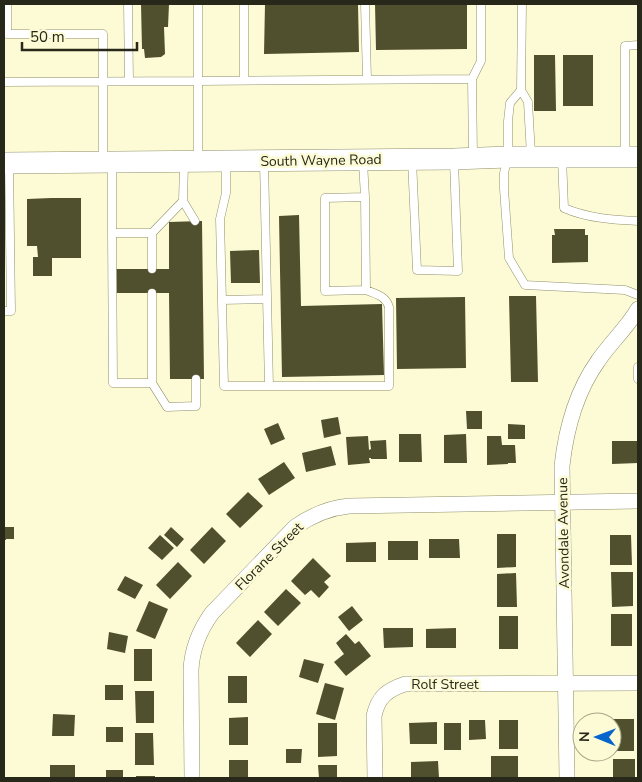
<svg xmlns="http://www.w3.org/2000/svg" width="642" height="782" font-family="'Nunito Sans',sans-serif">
  <rect width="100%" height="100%" fill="#fcfbd5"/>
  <path fill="#504f2e" d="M141,4H169L168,27H164L165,54L161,57L145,58L144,49H142Z
    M265,4H358L359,52L264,54Z
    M375,4H467V49L376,50Z
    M534,55H555L556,111H534Z
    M563,55H593V106H563Z
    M51,198H81V258H52V276H33V257H38L37,246H27V199Z
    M299,215L301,306L382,304L384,375L282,377L279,216Z
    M202,221L204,379H170L169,293H116V269H169V222Z
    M554,229H585V235H588V262L552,263V235H555Z
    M259,250L260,283H231L230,251Z
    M509,296H536L538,382H511Z
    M465,297L466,368L397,369L396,298Z
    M466,411H482V429H467Z
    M338,417L341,434L324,438L321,420Z
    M278,423L285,439L271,445L264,429Z
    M508,424L525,425V439H508Z
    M399,434H421L422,462H399Z
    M466,434L467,463H444V435Z
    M368,436L369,450L371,449L370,441L386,440L387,459H371V458H369L370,463L348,465L346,437Z
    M487,436H501L502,445H515L516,463H508V464L487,465Z
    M612,441H638V463L612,464Z
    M331,446L336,465L306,472L302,453Z
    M284,462L295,478L269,495L258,479Z
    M248,492L263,506L240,528L226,514Z
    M4,527H14V539H6V540H4Z
    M171,527L184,539L177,547L164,535Z
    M212,527L226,541L204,564L190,550Z
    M497,534H516V567L497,568Z
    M160,535L174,548L162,560L148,548Z
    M610,535H631L632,565H610Z
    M429,539H459L460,558H429Z
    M388,541H418V560H388Z
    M376,542V562H346V543Z
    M313,558L331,576L324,582L329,587L319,598L311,590L305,595L291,581Z
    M178,562L192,576L170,599L156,585Z
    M611,572H633V606L612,607Z
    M516,573L517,607H497V574Z
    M125,576L143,585L135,599L117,590Z
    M286,589L301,603L278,626L264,612Z
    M149,601L168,609L155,639L136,631Z
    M352,606L363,620L349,631L338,617Z
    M611,614H632V646H611Z
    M499,616H518V649H499Z
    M258,620L272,634L250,657L236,643Z
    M383,628H413V647L384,648Z
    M456,628V648H426V629Z
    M109,632L128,636L125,653L107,649Z
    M346,634L355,644L359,641L371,656L346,676L334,662L344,654L336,643Z
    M134,649H152V681H134Z
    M304,659L324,664L318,683L299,677Z
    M228,676H247V703H228Z
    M325,683L344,688L335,720L316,714Z
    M105,685H123V700H105Z
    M135,691H154V723H136Z
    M53,714L75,715L74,736H52Z
    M248,717V745H229V718Z
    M612,719H634V751H612Z
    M469,720H485L486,739L469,740Z
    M499,720H518V749H499Z
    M437,722V744H410L409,723Z
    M318,723H337V756L318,757Z
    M444,723H461V750H444Z
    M106,727H123V742H106Z
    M135,733H153L154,765H135Z
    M286,749H302L301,763H286Z
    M491,756H518V778H491Z
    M613,759H635V778H613Z
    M229,760H248V778H229Z
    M438,761L439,778H411V762Z
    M50,765H75V778H50Z
    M318,765H337V778H319Z
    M106,770H123V778H106Z
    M136,776H155V778H136Z"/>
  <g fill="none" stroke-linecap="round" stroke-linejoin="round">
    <g stroke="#90906d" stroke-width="9">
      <path id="service" d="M7,4V34H103V160
        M128,4L129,81
        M365,4L367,79
        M522,4L521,90L528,102L531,155
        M472,79L481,61V4
        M244,80V4
        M4,82L198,81V4
        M521,90L510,103L508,121V157L504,173V189L509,258L525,285L625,290L638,295
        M625,155V46L638,45
        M562,158L564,208C587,218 613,220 638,221
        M198,160V81L472,79L473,156
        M412,160L417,270L458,271L454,161
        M112,162V233H152L183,201
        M264,162L269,386H389V307C386,296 376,294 366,290
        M363,162L365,197L366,290L325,291V198L365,197
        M226,163V193L220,219L224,386H269
        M184,164L183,201L195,221
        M112,233L113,383H152
        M152,233V269
        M152,293V383L167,407L196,406V379
        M222,300L267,299
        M4,311H11L9,163
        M638,367V379"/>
    </g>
    <g stroke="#90906d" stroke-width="16">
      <path id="minor" d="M192,778L191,670C192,648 199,631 212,613L295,527C312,515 328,508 349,506L638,501
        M375,778L374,716C378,697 387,690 405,684L638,683
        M567,778L562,466C566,429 576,392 598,361C610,343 627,328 638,309"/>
    </g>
    <g stroke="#90906d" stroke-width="22">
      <path id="secondary" d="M4,163L454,159L508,157H638"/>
    </g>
    <use href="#service" stroke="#fff" stroke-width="8"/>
    <use href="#minor" stroke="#fff" stroke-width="15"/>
    <use href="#secondary" stroke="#fff" stroke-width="21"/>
  </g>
  <g text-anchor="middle" stroke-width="5" stroke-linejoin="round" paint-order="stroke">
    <g font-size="14" fill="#28281a" stroke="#fcfbd5">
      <text transform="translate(321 160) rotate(-1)" y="5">South Wayne Road</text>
      <text transform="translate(563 533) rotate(-91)" y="5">Avondale Avenue</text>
      <text transform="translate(269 556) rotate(-45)" y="5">Florane Street</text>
      <text x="445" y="689">Rolf Street</text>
    </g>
  </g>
  <rect width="642" height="782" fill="none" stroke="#28281a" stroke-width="10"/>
  <g transform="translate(597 737) rotate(271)"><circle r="24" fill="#fcfbd5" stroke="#a7a78a"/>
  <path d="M0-4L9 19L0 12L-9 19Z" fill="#0465cd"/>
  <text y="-8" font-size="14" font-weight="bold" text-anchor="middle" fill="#28281a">N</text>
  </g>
  <path d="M22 42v8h115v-8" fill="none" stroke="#28281a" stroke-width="2.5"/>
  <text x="30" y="42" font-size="15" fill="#28281a" stroke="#fcfbd5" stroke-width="4" paint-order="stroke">50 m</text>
</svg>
